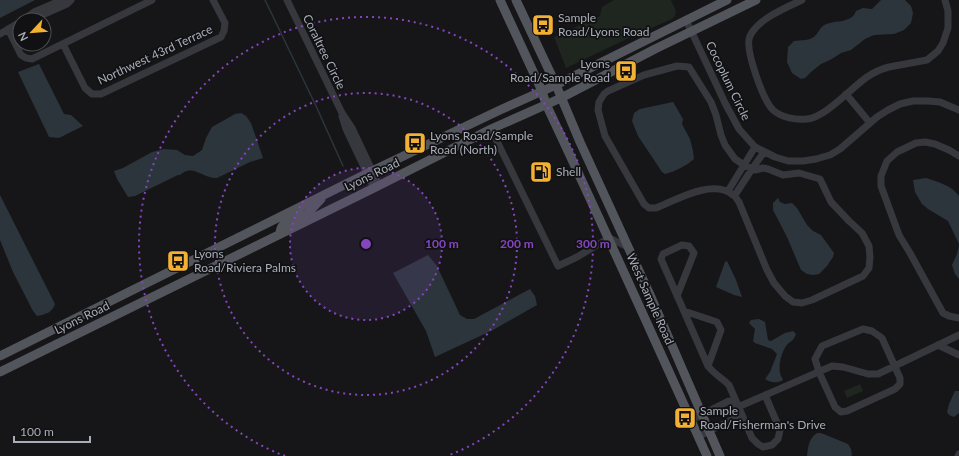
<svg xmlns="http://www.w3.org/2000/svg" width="959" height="456" font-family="Lato,sans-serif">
  <rect width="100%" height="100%" fill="#161618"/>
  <path fill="#1e261f" d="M614,0H671L676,11L675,16L672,19L631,37L566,68L554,37L600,16L602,7Z
    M860,384L863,391L847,398L844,391Z"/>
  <path fill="#2c353c" d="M0,0H35L0,18Z
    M881,0H905L911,6L913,13L911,23L904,30L894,34L874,35L865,39L851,50L841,53L835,57L830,60L821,64L811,72L805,78L801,79L792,73L787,62L788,47L794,41C801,40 810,41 815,36C818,33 820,28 823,26C832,19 851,25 856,11L863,8L872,9Z
    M39,64L64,114L71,115L83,126L59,138L49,137L18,72Z
    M673,102L676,107L683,119L682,124L690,139L693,151L694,159C686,166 676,171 665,174L662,172L638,136L632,121L634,113L640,109Z
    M241,113L246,116L251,123L263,158L250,162L217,178C203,179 193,163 180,175H178L135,196L128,197L117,179L114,171L123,168L152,152L164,149L177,150L185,155L193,156L202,150L206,138L212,127L235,114Z
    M926,178C938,182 951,185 959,196V244L948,221L928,209L922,204L915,192L913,180Z
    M0,195L55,304C53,312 45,315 37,316L33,311L13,272L0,240Z
    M778,198L780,202L785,204L792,203L797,208L807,225L813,231L821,235L834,253L833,257L827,266L819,274L813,275L807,274L801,270L787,237L773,210V203Z
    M959,245V279L955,274L952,265L957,254Z
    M428,255L437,266L460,315L467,319H474L530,289L535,296L537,305L493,330L435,357L426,331L393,273Z
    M727,261L736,280L742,297L734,295L716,287L725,262Z
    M759,319L765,322L768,340L771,341L785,333L793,331L796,334C793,342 791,340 786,346C781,353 776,372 783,379L782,381C775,383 771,383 765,379L770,372L777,354L772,349L755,343L753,341L755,329L749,323L751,320Z
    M955,391H959V413L954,417L949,415L947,412L949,404Z
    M817,433H821L848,444L851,449L852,455L851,456H807C808,447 809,438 817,433Z"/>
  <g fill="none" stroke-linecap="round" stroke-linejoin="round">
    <path stroke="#2c353c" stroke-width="1.5" d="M265,0L316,106L343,166"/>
    <path stroke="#37383d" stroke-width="7" d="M287,0L342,113L352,128L379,185
      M802,0C785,8 758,19 750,36C744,48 763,100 773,110C782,118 796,120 807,119C826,117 851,88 867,77C873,73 881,69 889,67L927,60L938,51L943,43L948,28V11L945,0
      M23,20L34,12L62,0
      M31,20L67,4L71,0
      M686,20L726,105L739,129L755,147L775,157L788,161H803L816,159L830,155L840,149L877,117L888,110L900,104L913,101H928L940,102L959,110
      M8,29L21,55L26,58L32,59L152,0
      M0,34L20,22
      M63,44L85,88L92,94H101L221,37L224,31L225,23L213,0
      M677,66L689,67L711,102L716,115L721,135L725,145L735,159L744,165L755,170L763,168L768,169L783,175L799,173L820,179L831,202L849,221L862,233L869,246L870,257L869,268L863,276L812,300L802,303L793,302L785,296L774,283L767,270L739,202C737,200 736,196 733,195C713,178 676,200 656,208H649L644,204L605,136L598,110L599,102L604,94L608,91L644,75Z
      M846,94L870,123
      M342,116L346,129L374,188
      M491,129L558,266L577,257L609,238L628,247
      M959,156L949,150L935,144L925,142L916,143L897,152L887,161L881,176V186L899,235L910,253L943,313L949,316L959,318
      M728,191L755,147
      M735,195L752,169L764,152
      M677,296L694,253L689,246L682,245L663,254L661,259L708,366C714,374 722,378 729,385L752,438L758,444L763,447L772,445L778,439L780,430L765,395
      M684,311L717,322L721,330L708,366
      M863,329L872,331L882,338L900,378V384L895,389L847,411L841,412L835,407L819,372L815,359L822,346Z
      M938,345L959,355
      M738,407L832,366L843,367L868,374H878L959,335
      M691,420L729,401L738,407
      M698,437L737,417L738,407
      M958,456L959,454"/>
    <path stroke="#53555c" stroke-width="9" d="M500,0L542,91L546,104C601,221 654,338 707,456
      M516,0L556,85L580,142L651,297L720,456
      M280,234C280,230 281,227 284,224L308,213L321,199
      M0,356L372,171L500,110L556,85L727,0
      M0,372L374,188L491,129L561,98L655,49L756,0"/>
  </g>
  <circle cx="366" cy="244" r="76" fill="#8446be" fill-opacity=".12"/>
  <g fill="none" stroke="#8446be" stroke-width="2" stroke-dasharray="2 4">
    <circle cx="366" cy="244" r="76"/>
    <circle cx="366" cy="244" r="151"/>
    <path d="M285 456A227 227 0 1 1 447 456"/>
  </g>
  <defs>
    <g id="bus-square" transform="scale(1.15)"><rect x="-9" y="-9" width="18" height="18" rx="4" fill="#f2b134" stroke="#111113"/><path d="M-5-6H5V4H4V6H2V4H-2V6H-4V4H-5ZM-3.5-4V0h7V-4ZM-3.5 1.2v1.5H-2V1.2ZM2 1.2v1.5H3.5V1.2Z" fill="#111"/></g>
    <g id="fuel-square" transform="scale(1.15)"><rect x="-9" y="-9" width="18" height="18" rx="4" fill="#f2b134" stroke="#111113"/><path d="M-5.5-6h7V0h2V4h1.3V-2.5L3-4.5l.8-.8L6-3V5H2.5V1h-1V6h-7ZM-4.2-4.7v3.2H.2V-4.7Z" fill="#111"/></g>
  </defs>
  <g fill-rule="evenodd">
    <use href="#bus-square" x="543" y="25"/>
    <use href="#bus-square" x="626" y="71"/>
    <use href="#bus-square" x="415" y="143"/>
    <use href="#fuel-square" x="541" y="172"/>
    <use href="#bus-square" x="178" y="261"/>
    <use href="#bus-square" x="685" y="418"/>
  </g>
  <g text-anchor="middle" stroke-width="3.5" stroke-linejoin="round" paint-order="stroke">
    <g font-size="12" fill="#a8adb8" stroke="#111113" text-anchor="start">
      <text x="558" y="22">Sample<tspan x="558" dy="14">Road/Lyons Road</tspan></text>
      <text x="610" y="68" text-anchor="end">Lyons<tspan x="610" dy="14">Road/Sample Road</tspan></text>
      <text x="430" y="140">Lyons Road/Sample<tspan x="430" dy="14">Road (North)</tspan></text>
      <text x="556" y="176">Shell</text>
      <text x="194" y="258">Lyons<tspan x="194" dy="14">Road/Riviera Palms</tspan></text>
      <text x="700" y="415">Sample<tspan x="700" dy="14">Road/Fisherman's Drive</tspan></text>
    </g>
    <g font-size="12" fill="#a8adb8" stroke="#111113">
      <text transform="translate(324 52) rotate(64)" y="4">Coraltree Circle</text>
      <text transform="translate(155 55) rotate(-25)" y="4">Northwest 43rd Terrace</text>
      <text transform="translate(728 81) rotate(64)" y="4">Cocoplum Circle</text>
      <text transform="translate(372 175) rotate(-26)" y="4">Lyons Road</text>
      <text transform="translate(650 299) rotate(66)" y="4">West Sample Road</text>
      <text transform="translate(82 318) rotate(-26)" y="4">Lyons Road</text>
    </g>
  </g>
  <circle cx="366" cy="244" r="6" fill="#8446be" stroke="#111113" stroke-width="2"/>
  <g font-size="12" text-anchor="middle" font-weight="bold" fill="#8446be" stroke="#111113" stroke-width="3.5" stroke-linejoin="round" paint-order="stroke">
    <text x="442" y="248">100 m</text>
    <text x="517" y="248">200 m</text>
    <text x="593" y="248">300 m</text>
  </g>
  <g transform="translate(32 32) rotate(244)"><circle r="19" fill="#111113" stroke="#4d4f55"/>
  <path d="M0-3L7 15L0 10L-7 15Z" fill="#f2b134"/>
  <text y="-6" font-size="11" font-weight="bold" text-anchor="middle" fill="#a8adb8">N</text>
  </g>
  <path d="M14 436v6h76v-6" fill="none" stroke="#a8adb8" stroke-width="2"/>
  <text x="20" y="436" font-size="12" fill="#a8adb8" stroke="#111113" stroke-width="3" paint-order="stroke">100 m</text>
</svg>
